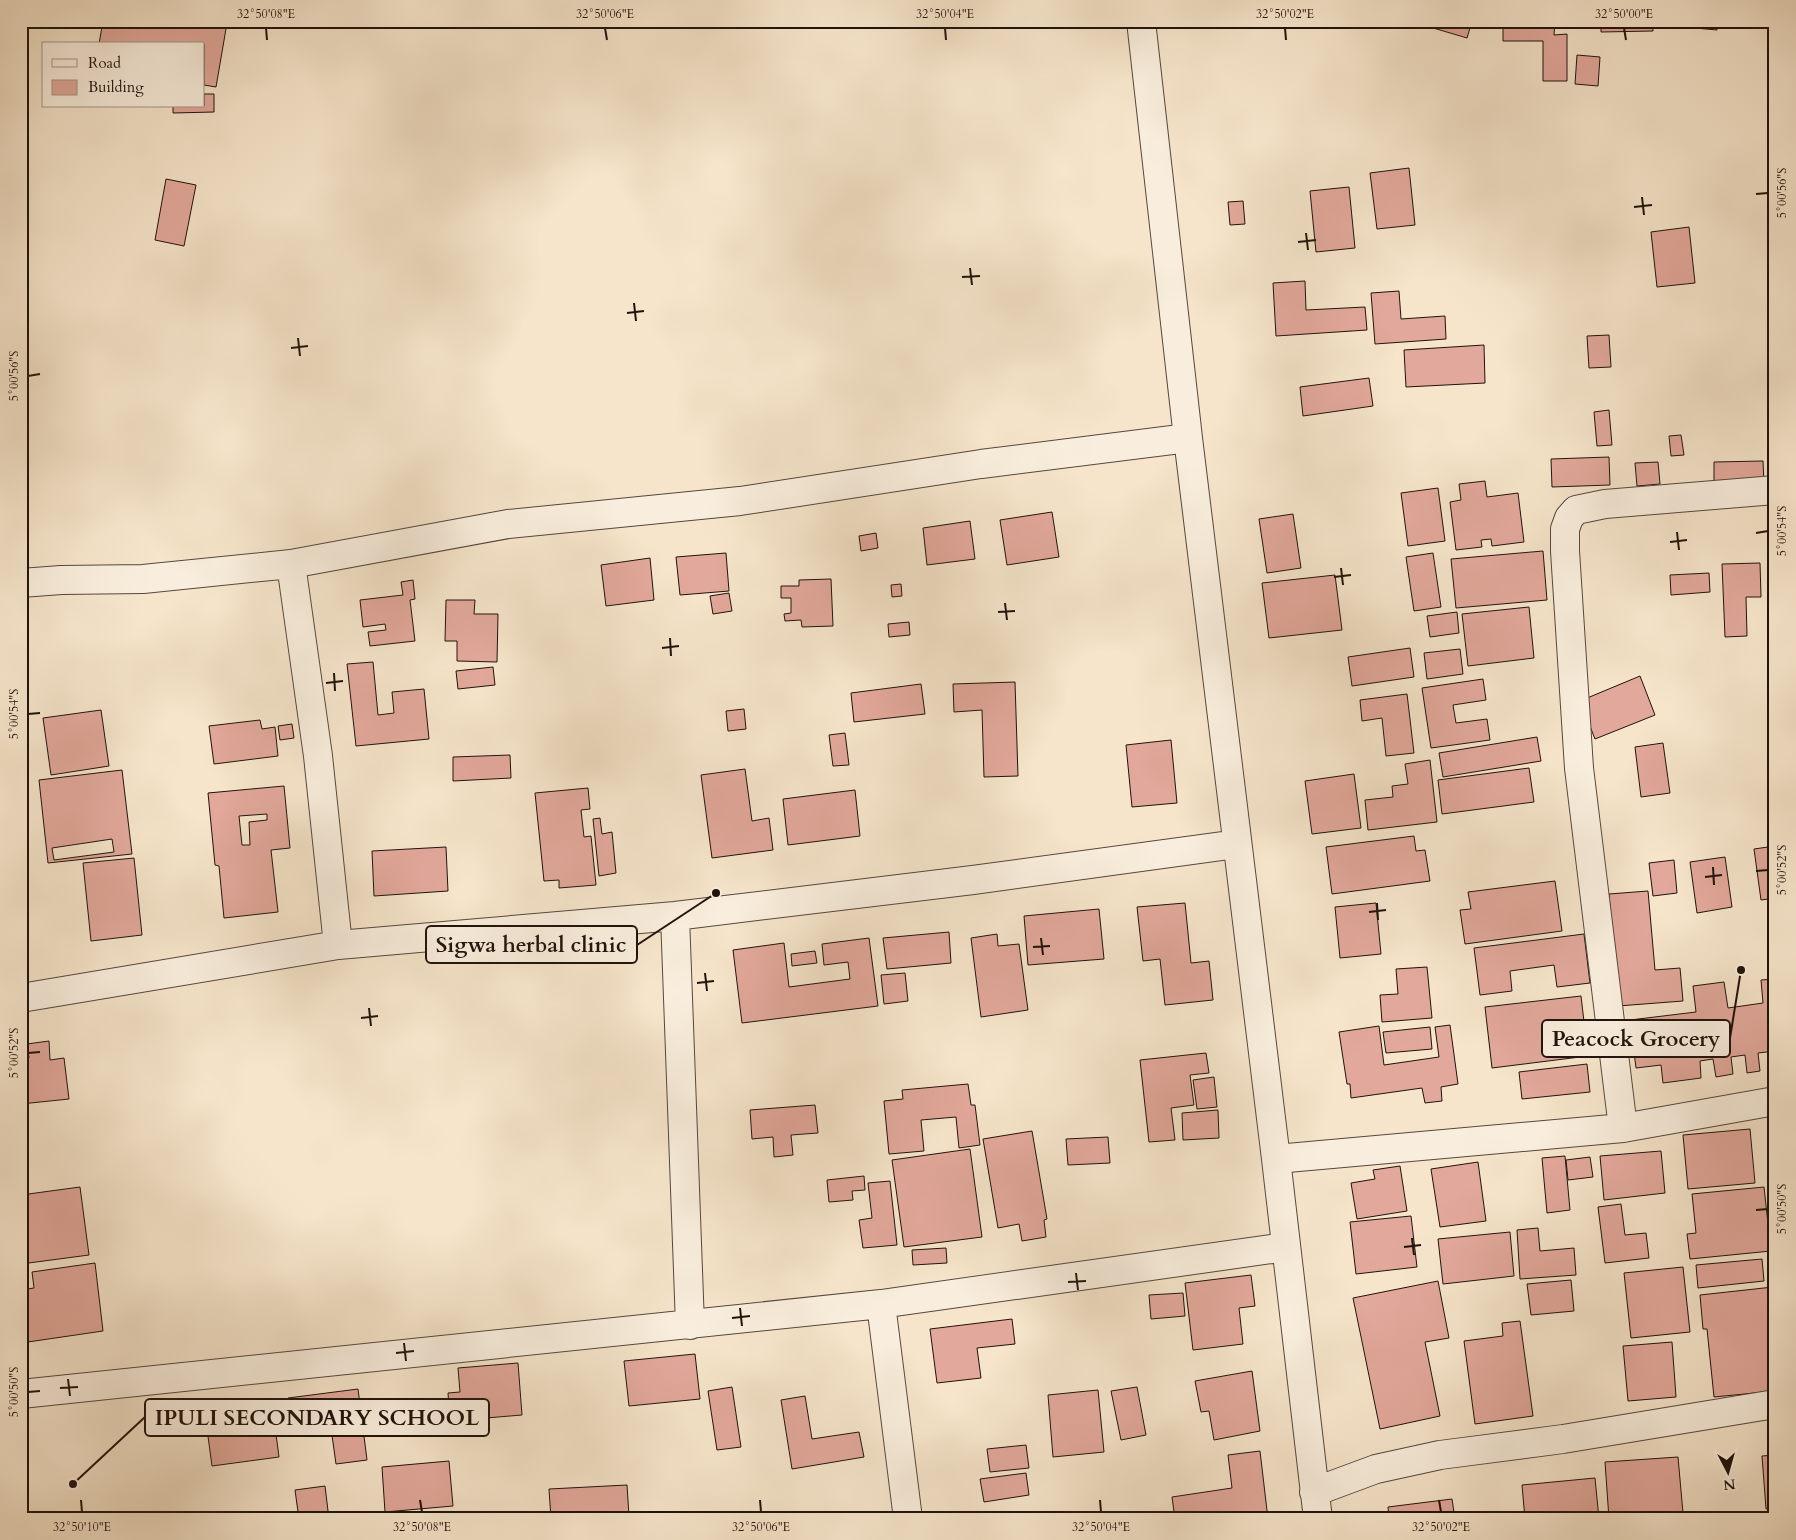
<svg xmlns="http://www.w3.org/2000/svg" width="1796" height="1540" font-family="Cardo,serif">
  <rect width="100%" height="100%" fill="#f6e5cb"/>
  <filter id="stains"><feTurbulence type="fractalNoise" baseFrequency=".004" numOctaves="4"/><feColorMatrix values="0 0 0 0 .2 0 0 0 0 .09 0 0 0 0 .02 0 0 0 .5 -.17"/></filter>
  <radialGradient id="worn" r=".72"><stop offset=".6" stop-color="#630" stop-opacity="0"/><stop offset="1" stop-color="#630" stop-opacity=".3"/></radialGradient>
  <path fill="#e2a89b" stroke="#20120c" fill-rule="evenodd" d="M103,21H214L227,23L216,87L204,85V44H99Z
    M1424,21H1472L1467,38L1423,25Z
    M1503,21H1555L1554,35L1567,34V81H1543V41H1503Z
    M1601,21H1653V31L1601,32Z
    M1673,21H1718L1717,30L1673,26Z
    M1577,55L1600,57L1598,86L1575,84Z
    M204,94H214V112L173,113V106H204Z
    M1409,168L1415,225L1377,229L1370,173Z
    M166,179L196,185L184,246L155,240Z
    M1349,187L1355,248L1316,252L1310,191Z
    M1243,201L1245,224L1230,225L1228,202Z
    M1689,227L1695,283L1657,287L1651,232Z
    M1305,281L1306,310L1365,307L1367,330L1276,336L1273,283Z
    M1399,291L1401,319L1445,316L1446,339L1375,344L1371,293Z
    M1609,335L1611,367L1589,368L1587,336Z
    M1484,345L1485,383L1406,387L1404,350Z
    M1369,378L1373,406L1303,416L1300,387Z
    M1609,410L1612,445L1597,446L1594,412Z
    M1681,435L1684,455L1671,456L1669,436Z
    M1609,457L1610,485L1552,487L1551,459Z
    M1763,461L1764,484L1714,486V462Z
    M1658,462L1660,484L1637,486L1635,463Z
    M1485,481L1487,497L1518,493L1524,542L1492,546L1491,539L1481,540L1482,547L1456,550L1450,502L1461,500L1459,484Z
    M1438,488L1445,541L1408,546L1401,493Z
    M1052,512L1059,557L1007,565L1000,520Z
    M1293,514L1301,568L1267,573L1259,519Z
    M970,521L975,559L927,565L923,528Z
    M876,533L878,548L861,551L859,536Z
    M1543,551L1547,600L1456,608L1451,559Z
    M726,553L729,591L680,595L676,557Z
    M1433,553L1441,607L1414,611L1406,557Z
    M650,558L654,600L606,606L601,565Z
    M1760,563L1761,597H1746L1747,636L1725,637L1722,564Z
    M1768,563H1775V593H1768Z
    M1709,573L1710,592L1671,595L1670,575Z
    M1335,575L1342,630L1269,638L1262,583Z
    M831,579L833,626L802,627L801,620L785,621L784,614L791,613V598H781V586H799V580Z
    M413,580L415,599L410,600L415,641L370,646L368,632L386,630L385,624L363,627L360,600L403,595L401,582Z
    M901,584L902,596L892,597L891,585Z
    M729,593L732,611L713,614L710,596Z
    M446,600H475L474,614H498L497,662L457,661V641H445Z
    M1529,607L1534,658L1468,666L1462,614Z
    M1457,612L1459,633L1430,637L1427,616Z
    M909,622L910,635L889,637L888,624Z
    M1410,648L1414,677L1352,686L1348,657Z
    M1460,649L1463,674L1427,679L1424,653Z
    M373,662L378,715L394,713L392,692L424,689L429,739L356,746L347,664Z
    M493,667L495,685L458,689L456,671Z
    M1640,676L1655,715L1595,739L1580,701Z
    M1483,679L1486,700L1453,705L1456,723L1487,719L1490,740L1431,748L1422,688Z
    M1015,682L1018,776L984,777L982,710L954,712L953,684Z
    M921,684L925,714L854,722L851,693Z
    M1407,694L1414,753L1386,756L1382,718L1362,721L1360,700Z
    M744,709L746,729L728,731L726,711Z
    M101,710L109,766L51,775L43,718Z
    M260,720L262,729L275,727L278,756L214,764L209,726Z
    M292,724L294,738L280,740L278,726Z
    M845,733L849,765L833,766L829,735Z
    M1537,737L1541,761L1443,777L1439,753Z
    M1171,740L1177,803L1132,807L1126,745Z
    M1663,743L1670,793L1641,797L1635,747Z
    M510,755L511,778L453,781V757Z
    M1430,760L1437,822L1368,830L1365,800L1393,797L1392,786L1408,784L1405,764Z
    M1529,768L1534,802L1442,814L1438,780Z
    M745,769L752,821L769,818L773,850L712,858L701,775Z
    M122,770L132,854L48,863L39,780ZM112,839L114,852L54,860L52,848Z
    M1354,774L1361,828L1312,834L1305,781Z
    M284,786L290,848L271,850L278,912L224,918L219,866L215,865L208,793ZM267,814V820L249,822L250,845H242L239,816Z
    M588,788L590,809L581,810L584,837L591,836L596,885L559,888V880L544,881L535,793Z
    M855,790L860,836L788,845L783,799Z
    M600,818L602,834L612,832L616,873L599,876L593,819Z
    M1414,836L1416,851L1425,850L1430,881L1332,894L1326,847Z
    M1775,846V898L1761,900L1754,849Z
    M446,847L448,891L374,896L372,851Z
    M1725,857L1732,907L1697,913L1690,862Z
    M134,858L142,935L91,941L83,863Z
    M1674,860L1677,893L1653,896L1649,863Z
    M1555,881L1562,931L1465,944L1460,910L1471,909L1468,892Z
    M1648,891L1655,970L1680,968L1683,1001L1618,1006L1609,894Z
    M1185,903L1191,963L1209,961L1213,1000L1165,1005L1160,959L1143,961L1137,907Z
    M1376,903L1381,954L1340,958L1335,907Z
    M1099,909L1104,959L1028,965L1024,916Z
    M949,932L951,963L887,969L883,938Z
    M997,934L998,946L1019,944L1028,1010L981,1017L971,938Z
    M1584,934L1590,983L1557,987L1554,965L1510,971L1512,991L1480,995L1474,948Z
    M869,938L878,1006L742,1023L733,950L784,943L789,987L850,979L848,962L824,965L822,944Z
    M815,951L817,963L792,966L791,954Z
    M1427,967L1432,1018L1382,1022L1380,995L1398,994L1396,969Z
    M905,973L908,1001L884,1004L881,975Z
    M1775,979V1051L1758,1053L1760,1071L1747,1073L1745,1055L1731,1057L1733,1074L1716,1077L1713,1059L1700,1061L1701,1078L1663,1083L1661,1065L1636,1068L1630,1020L1696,1012L1693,986L1724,982L1728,1008L1763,1003L1761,980Z
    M1581,996L1588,1056L1492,1068L1485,1007Z
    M1450,1025L1458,1084L1441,1087L1442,1101L1425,1103L1422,1088L1351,1098L1350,1084H1347L1339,1032L1379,1026L1384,1065L1439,1057L1435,1027Z
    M1430,1027L1432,1049L1386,1053L1383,1032Z
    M49,1041L50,1060L64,1058L69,1099L21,1104V1058H29L27,1044Z
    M1206,1053L1209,1073L1190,1075L1194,1105L1171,1108L1175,1140L1149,1142L1140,1060Z
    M1587,1064L1590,1092L1522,1099L1519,1072Z
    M1214,1077L1217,1107L1197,1109L1193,1080Z
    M968,1084L971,1105H975L980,1145L959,1148L956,1117L921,1120L924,1151L889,1154L884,1101L903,1099L902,1090Z
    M815,1105L818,1133L791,1135L793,1155L774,1157L773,1137L752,1139L750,1110Z
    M1218,1110L1219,1138L1183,1140L1182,1113Z
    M1750,1129L1755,1183L1688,1189L1683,1135Z
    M1032,1131L1047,1219L1044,1220L1046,1237L1022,1241L1019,1224L998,1228L983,1139Z
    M1108,1137L1110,1163L1068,1165L1066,1139Z
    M970,1149L982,1237L904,1247L892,1160Z
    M1661,1151L1665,1193L1604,1200L1600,1156Z
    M1565,1156L1570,1210L1547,1213L1542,1158Z
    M1590,1157L1593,1177L1568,1180L1566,1160Z
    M1478,1162L1486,1221L1440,1227L1431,1169Z
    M1400,1166L1407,1211L1357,1219L1351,1183L1375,1179L1373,1170Z
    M864,1176L865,1190L852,1191L853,1200L829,1202L827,1180Z
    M890,1181L897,1245L863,1248L859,1220L872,1218L868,1183Z
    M80,1187L89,1255L21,1264V1195Z
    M1764,1187L1771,1251L1690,1259L1687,1234L1696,1233L1692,1194Z
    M1621,1204L1625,1235L1646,1233L1649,1258L1605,1263L1598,1207Z
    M1411,1216L1417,1267L1356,1274L1350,1222Z
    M1538,1228L1540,1251L1574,1248L1576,1275L1520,1279L1517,1230Z
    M1510,1232L1514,1276L1443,1284L1438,1239Z
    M946,1248L947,1263L913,1265L912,1250Z
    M1762,1259L1764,1281L1698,1288L1696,1265Z
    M95,1263L103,1331L21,1343V1290L34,1288L32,1272Z
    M1683,1267L1690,1332L1631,1338L1624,1273Z
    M1251,1275L1255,1306L1239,1308L1243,1344L1193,1350L1185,1283Z
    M1571,1280L1574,1311L1531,1315L1527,1284Z
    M1438,1281L1449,1338L1425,1342L1440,1416L1380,1429L1353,1298Z
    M1773,1287L1775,1391L1714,1397L1707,1329H1703L1700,1295Z
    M1183,1293L1185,1316L1151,1319L1149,1295Z
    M1012,1319L1015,1344L977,1348L981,1378L937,1383L930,1329Z
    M1520,1321L1533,1416L1475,1424L1464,1341L1503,1336L1502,1323Z
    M1672,1342L1676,1397L1628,1401L1623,1346Z
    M695,1354L700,1399L629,1406L624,1361Z
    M518,1363L522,1415L450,1421L448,1393L460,1392L458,1368Z
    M1252,1371L1260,1431L1214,1440L1209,1411L1201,1412L1195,1381Z
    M732,1387L741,1447L717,1450L708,1391Z
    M1137,1387L1146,1435L1121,1440L1111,1391Z
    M358,1389L367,1460L336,1464L331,1428L293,1433L288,1398Z
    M1098,1390L1104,1452L1053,1457L1048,1395Z
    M805,1396L812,1439L859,1432L864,1457L792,1469L781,1400Z
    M272,1404L279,1457L212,1466L205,1414Z
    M1026,1445L1029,1468L990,1472L987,1449Z
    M1260,1451L1268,1519H1175L1172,1497L1232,1488L1228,1455Z
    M1775,1455V1508L1766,1509L1762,1456Z
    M1678,1457L1683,1513L1609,1519L1605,1462Z
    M449,1461L453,1506L385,1512L382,1467Z
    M1026,1473L1029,1495L984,1502L980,1479Z
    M1595,1478L1599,1519H1525L1522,1485Z
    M627,1485L629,1516L551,1519L549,1489Z
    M325,1486L329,1519H299L295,1490Z
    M1452,1499L1455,1519H1429V1514L1412,1516V1519H1389L1388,1507Z
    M1757,1515L1758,1519H1732Z"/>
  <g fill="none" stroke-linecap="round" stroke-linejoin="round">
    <g stroke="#56473c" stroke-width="30">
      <path id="street" d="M1141,21L1188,438L1276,1159L1318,1519
        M291,564L318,756L338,945
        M21,583L61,580L143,579L291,564L508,524L740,501L981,464L1188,438
        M675,916L690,1325
        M21,998L338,945L675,916L973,880L1237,844
        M1623,1128L1579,768L1565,551V529L1569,518L1576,510L1605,504L1775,490
        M1276,1159L1623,1128L1775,1101
        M881,1304L908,1519
        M21,1394L881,1304L1286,1247
        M1314,1492L1376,1469L1440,1455L1563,1439L1775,1404"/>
    </g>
    <use href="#street" stroke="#f9eedd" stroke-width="28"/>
  </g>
  <path fill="none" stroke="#20120c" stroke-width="2" d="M266,28L267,40M605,28L607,40M945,28L946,40M1285,28L1286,40M1624,28L1626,40M1756,194L1768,193M1642,197L1644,215M1634,207L1652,205M1306,233L1308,250M1298,242L1316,240M970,268L972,285M962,277L980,276M634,303L636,321M627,313L644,311M298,338L300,356M291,348L308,346M28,376L40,374M1677,532L1679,550M1756,533L1768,531M1670,542L1687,540M1341,568L1343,585M1334,577L1351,575M1005,603L1007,620M998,612L1015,611M670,638L671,656M662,648L679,646M334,673L335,691M326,683L343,681M28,714L40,713M1713,867L1714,885M1756,871L1768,870M1705,877L1722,875M1377,903L1378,920M1369,912L1386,910M1041,938L1043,955M1033,947L1050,946M705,973L707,991M697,983L714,981M369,1008L371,1026M361,1018L378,1016M28,1053L40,1052M1756,1210L1768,1209M1412,1238L1414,1255M1404,1247L1421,1245M1076,1273L1078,1290M1068,1282L1086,1281M740,1308L742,1326M732,1318L750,1316M404,1343L406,1361M396,1353L414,1351M68,1379L70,1396M60,1388L78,1387M28,1392L40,1391M81,1500L82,1512M420,1500L422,1512M760,1500L761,1512M1100,1500L1101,1512M1439,1500L1441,1512"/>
  <path fill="none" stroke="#20120c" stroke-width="2" d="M716 893L637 945M1741 970L1730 1038M73 1484L145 1417"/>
  <g fill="#20120c" stroke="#f9eedd" stroke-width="2">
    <circle cx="716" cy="893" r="5"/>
    <circle cx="1741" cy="970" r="5"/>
    <circle cx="73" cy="1484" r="5"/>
  </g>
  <g fill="#f9eedd" stroke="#20120c" stroke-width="2">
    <rect x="426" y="926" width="211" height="37" rx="5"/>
    <rect x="1542" y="1020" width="188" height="37" rx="5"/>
    <rect x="145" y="1399" width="344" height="37" rx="5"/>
  </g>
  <g font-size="22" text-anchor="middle" font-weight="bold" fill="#20120c">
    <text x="531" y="952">Sigwa herbal clinic</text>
    <text x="1636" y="1046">Peacock Grocery</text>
    <text x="317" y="1425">IPULI SECONDARY SCHOOL</text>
  </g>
  <rect width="1796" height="1540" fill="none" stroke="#f6e5cb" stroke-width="55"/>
  <rect x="42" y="42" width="162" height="65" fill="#f9eedd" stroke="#a29689"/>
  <rect x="52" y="59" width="25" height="8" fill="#f9eedd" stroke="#a29689"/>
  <text x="88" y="68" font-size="15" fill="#20120c">Road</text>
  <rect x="52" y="80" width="25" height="15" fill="#e2a89b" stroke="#a29689"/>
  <text x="88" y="92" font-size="15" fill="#20120c">Building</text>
  <g transform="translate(1728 1472) rotate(174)" stroke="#f9eedd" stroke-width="4" paint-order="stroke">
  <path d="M0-4L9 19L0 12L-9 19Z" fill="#20120c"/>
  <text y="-8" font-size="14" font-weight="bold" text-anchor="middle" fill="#20120c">N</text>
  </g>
  <rect x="28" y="28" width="1740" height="1484" fill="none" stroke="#20120c" stroke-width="2"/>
  <g font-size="12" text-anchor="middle" fill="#20120c">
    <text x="266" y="18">32°50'08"E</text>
    <text x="605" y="18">32°50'06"E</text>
    <text x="945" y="18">32°50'04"E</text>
    <text x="1285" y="18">32°50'02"E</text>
    <text x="1624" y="18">32°50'00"E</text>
    <text transform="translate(1782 193) rotate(-90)" y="4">5°00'56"S</text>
    <text transform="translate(14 376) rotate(-90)" y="4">5°00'56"S</text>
    <text transform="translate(1782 531) rotate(-90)" y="4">5°00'54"S</text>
    <text transform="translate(14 714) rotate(-90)" y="4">5°00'54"S</text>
    <text transform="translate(1782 870) rotate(-90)" y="4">5°00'52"S</text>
    <text transform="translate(14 1053) rotate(-90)" y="4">5°00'52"S</text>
    <text transform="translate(1782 1209) rotate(-90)" y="4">5°00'50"S</text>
    <text transform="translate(14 1392) rotate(-90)" y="4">5°00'50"S</text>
    <text x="82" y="1531">32°50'10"E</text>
    <text x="422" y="1531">32°50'08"E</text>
    <text x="761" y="1531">32°50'06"E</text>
    <text x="1101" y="1531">32°50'04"E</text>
    <text x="1441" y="1531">32°50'02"E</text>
  </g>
  <rect width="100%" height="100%" filter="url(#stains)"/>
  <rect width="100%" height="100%" fill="url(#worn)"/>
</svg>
